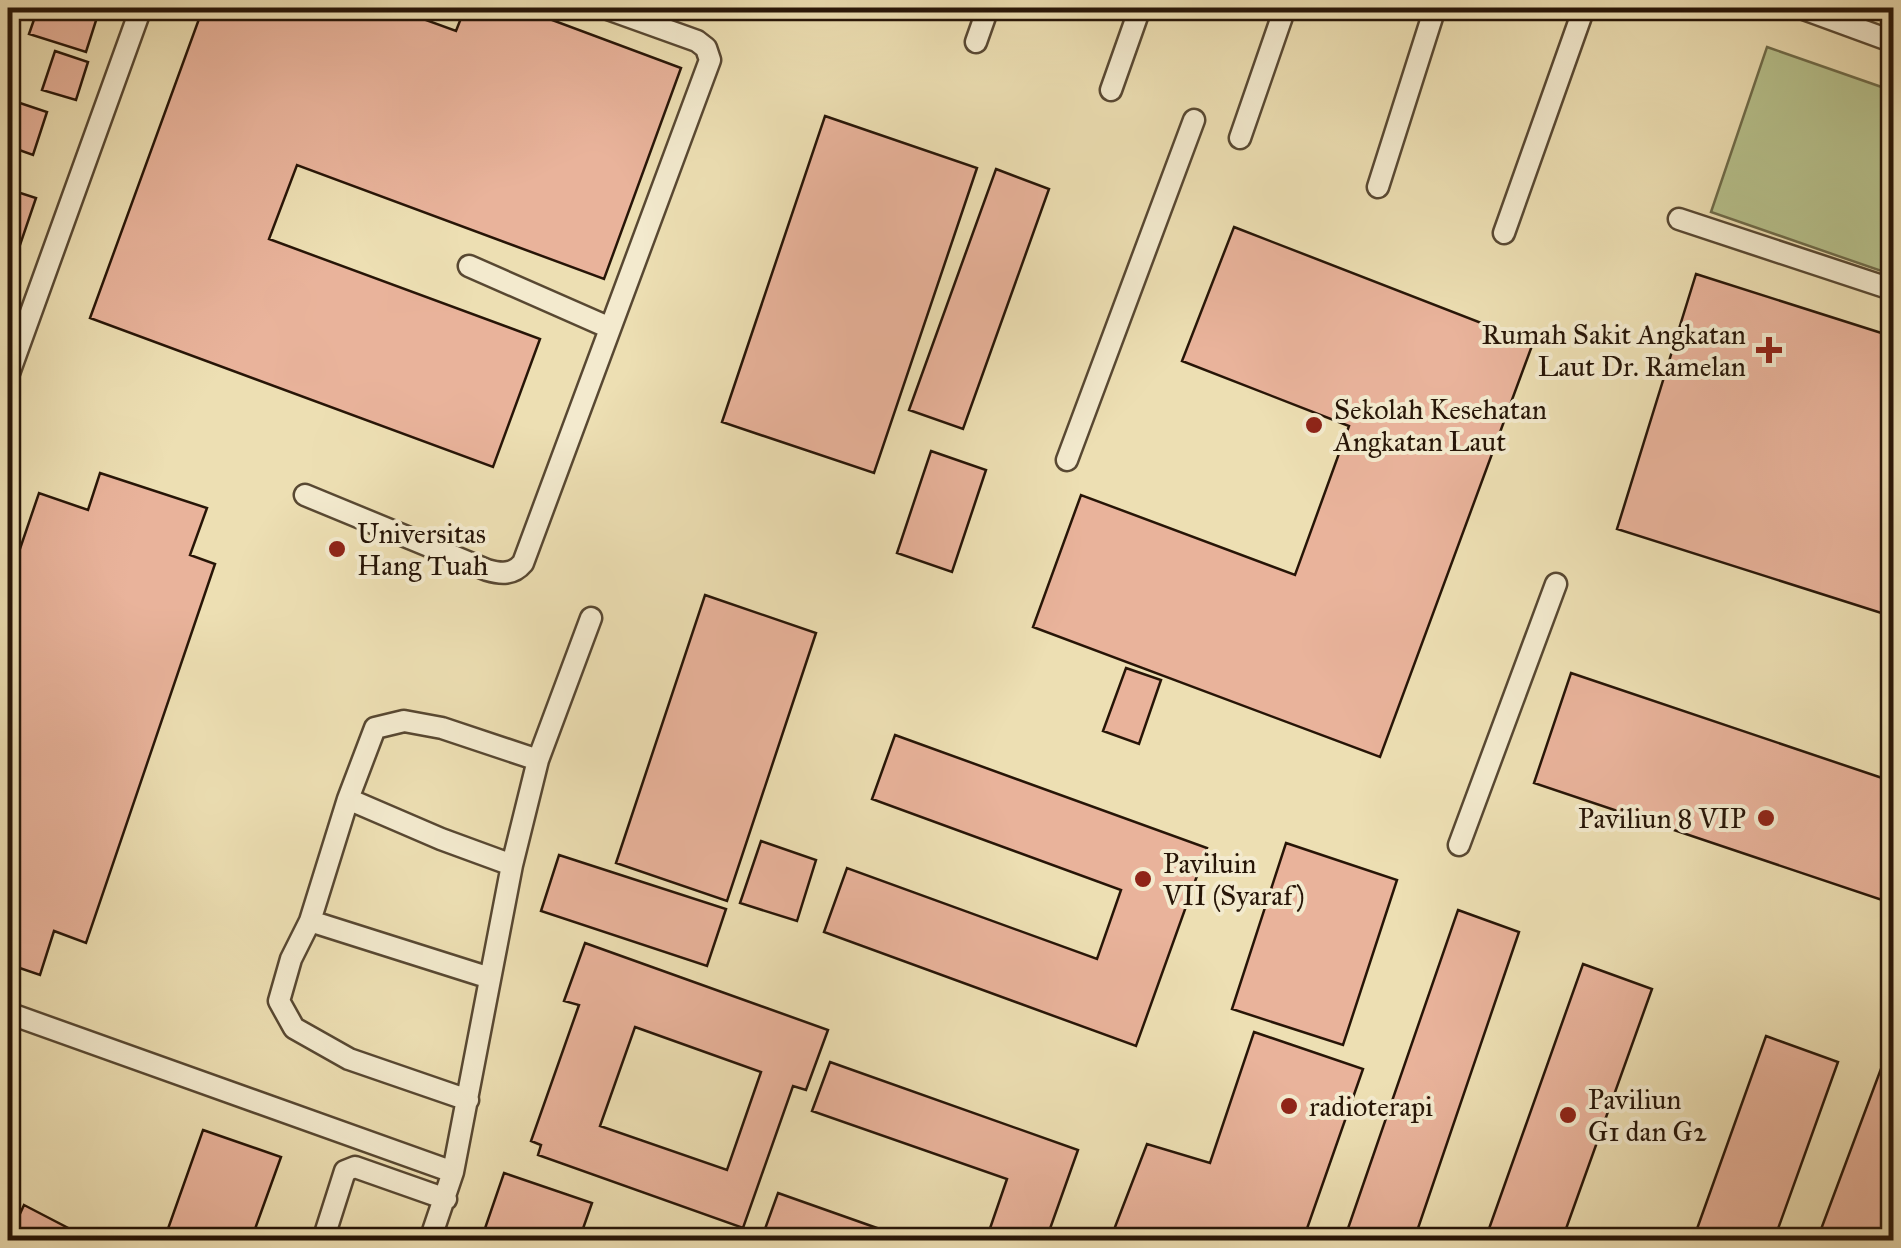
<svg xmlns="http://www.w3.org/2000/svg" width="1901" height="1248" font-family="'IM FELL Great Primer',serif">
  <rect width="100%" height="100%" fill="#eddfb3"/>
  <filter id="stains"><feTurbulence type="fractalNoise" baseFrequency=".002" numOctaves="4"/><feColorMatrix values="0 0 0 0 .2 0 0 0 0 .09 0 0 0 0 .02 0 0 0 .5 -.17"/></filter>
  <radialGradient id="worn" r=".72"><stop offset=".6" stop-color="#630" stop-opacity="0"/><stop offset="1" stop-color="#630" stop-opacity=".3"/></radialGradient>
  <path fill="#b7c28d" stroke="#6f6c4a" stroke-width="2.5" d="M1767,47L1893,91V275L1711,212Z"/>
  <path fill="#e9b39b" stroke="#271507" stroke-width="2.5" fill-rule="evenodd" d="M38,8H100L86,52L29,34Z
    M203,8H393L456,31L465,8H520L681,68L604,279L297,165L269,239L540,339L493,467L90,318Z
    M55,51L88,62L76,100L42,90Z
    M8,99L47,112L33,155L8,146Z
    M825,116L977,168L874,473L722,422Z
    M996,169L1049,189L963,429L909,410Z
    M8,189L36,198L20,245L8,241Z
    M1234,227L1533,343L1380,757L1033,627L1081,495L1295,575L1349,426L1182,361Z
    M1696,274L1894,337V617L1617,529Z
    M931,451L986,470L952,572L897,553Z
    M100,473L207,508L190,555L215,564L86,943L54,931L40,975L8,964V584L39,493L88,510Z
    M705,595L816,633L727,901L616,863Z
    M1126,668L1161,680L1139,744L1103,731Z
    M1571,673L1894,782V904L1534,783Z
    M895,735L1207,848L1136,1046L824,932L847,868L1097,959L1121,890L872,799Z
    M761,841L816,860L797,921L740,903Z
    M1286,843L1397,880L1343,1045L1232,1009Z
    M559,855L726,909L707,966L541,911Z
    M1458,910L1519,932L1414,1240H1344Z
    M585,943L828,1030L806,1090L793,1086L743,1228L538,1155L541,1145L531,1141L579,1005L564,1001ZM635,1027L761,1072L727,1170L600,1126Z
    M1583,964L1652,989L1562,1240H1485Z
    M1254,1032L1363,1069L1303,1240H1110L1147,1144L1210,1163Z
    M1766,1036L1838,1062L1774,1240H1693Z
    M1885,1058L1894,1061V1240H1817Z
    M830,1062L1078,1150L1046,1240H986L1007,1179L812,1111Z
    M203,1130L281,1157L251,1240H164Z
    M504,1173L592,1203L579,1240H481Z
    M778,1193L911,1240H761Z
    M24,1205L72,1230L66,1240H8Z"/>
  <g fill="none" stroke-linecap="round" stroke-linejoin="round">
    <g stroke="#584832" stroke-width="25">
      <path id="lane" d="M1801,8L1894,42
        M976,42L988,8
        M1111,90L1140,8
        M1240,138L1285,8
        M1378,187L1435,8
        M1679,219L1894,290
        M1504,233L1584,8
        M469,266L610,328
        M8,376L141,8
        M1067,460L1194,120
        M305,495L487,570C501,574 513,575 523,563L710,60L706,48L697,41L605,8
        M1459,845L1556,584
        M512,865L441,839L348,799L375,728L404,721L442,728L538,760
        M310,921L348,799
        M8,1013L453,1172
        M468,1100L349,1059L294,1028L279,1001L291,959L310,921L490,978
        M323,1240L345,1171L355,1167L446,1199
        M430,1240L453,1172L512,865L538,760L591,618"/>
    </g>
    <use href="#lane" stroke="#f3eace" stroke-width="20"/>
  </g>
  <g fill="#8f2418" stroke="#f3eace" stroke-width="4">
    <path d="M1764 335h10v10h10v10h-10v10h-10v-10h-10v-10h10z"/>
    <circle cx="1314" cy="425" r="10"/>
    <circle cx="337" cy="549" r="10"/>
    <circle cx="1766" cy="818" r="10"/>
    <circle cx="1143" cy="879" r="10"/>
    <circle cx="1289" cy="1106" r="10"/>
    <circle cx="1568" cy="1115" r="10"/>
  </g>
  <g text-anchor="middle" stroke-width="8" stroke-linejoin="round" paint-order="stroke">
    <g font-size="28" fill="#271507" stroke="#f3eace" text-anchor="start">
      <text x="1746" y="344" text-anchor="end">Rumah Sakit Angkatan<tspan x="1746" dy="32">Laut Dr. Ramelan</tspan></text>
      <text x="1334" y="419">Sekolah Kesehatan<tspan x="1334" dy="32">Angkatan Laut</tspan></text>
      <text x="357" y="543">Universitas<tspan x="357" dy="32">Hang Tuah</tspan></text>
      <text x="1746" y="828" text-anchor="end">Paviliun 8 VIP</text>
      <text x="1163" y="873">Paviluin<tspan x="1163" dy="32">VII (Syaraf)</tspan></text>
      <text x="1588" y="1109">Paviliun<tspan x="1588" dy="32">G1 dan G2</tspan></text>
      <text x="1309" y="1116">radioterapi</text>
    </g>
  </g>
  <rect width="1901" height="1248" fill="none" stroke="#eddfb3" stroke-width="40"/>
  <rect x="10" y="10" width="1881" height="1228" fill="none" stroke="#271507" stroke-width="5"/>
  <rect x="20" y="20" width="1861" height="1208" fill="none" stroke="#271507" stroke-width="2.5"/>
  <rect width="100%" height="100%" filter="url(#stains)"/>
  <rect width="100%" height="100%" fill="url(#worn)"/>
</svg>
